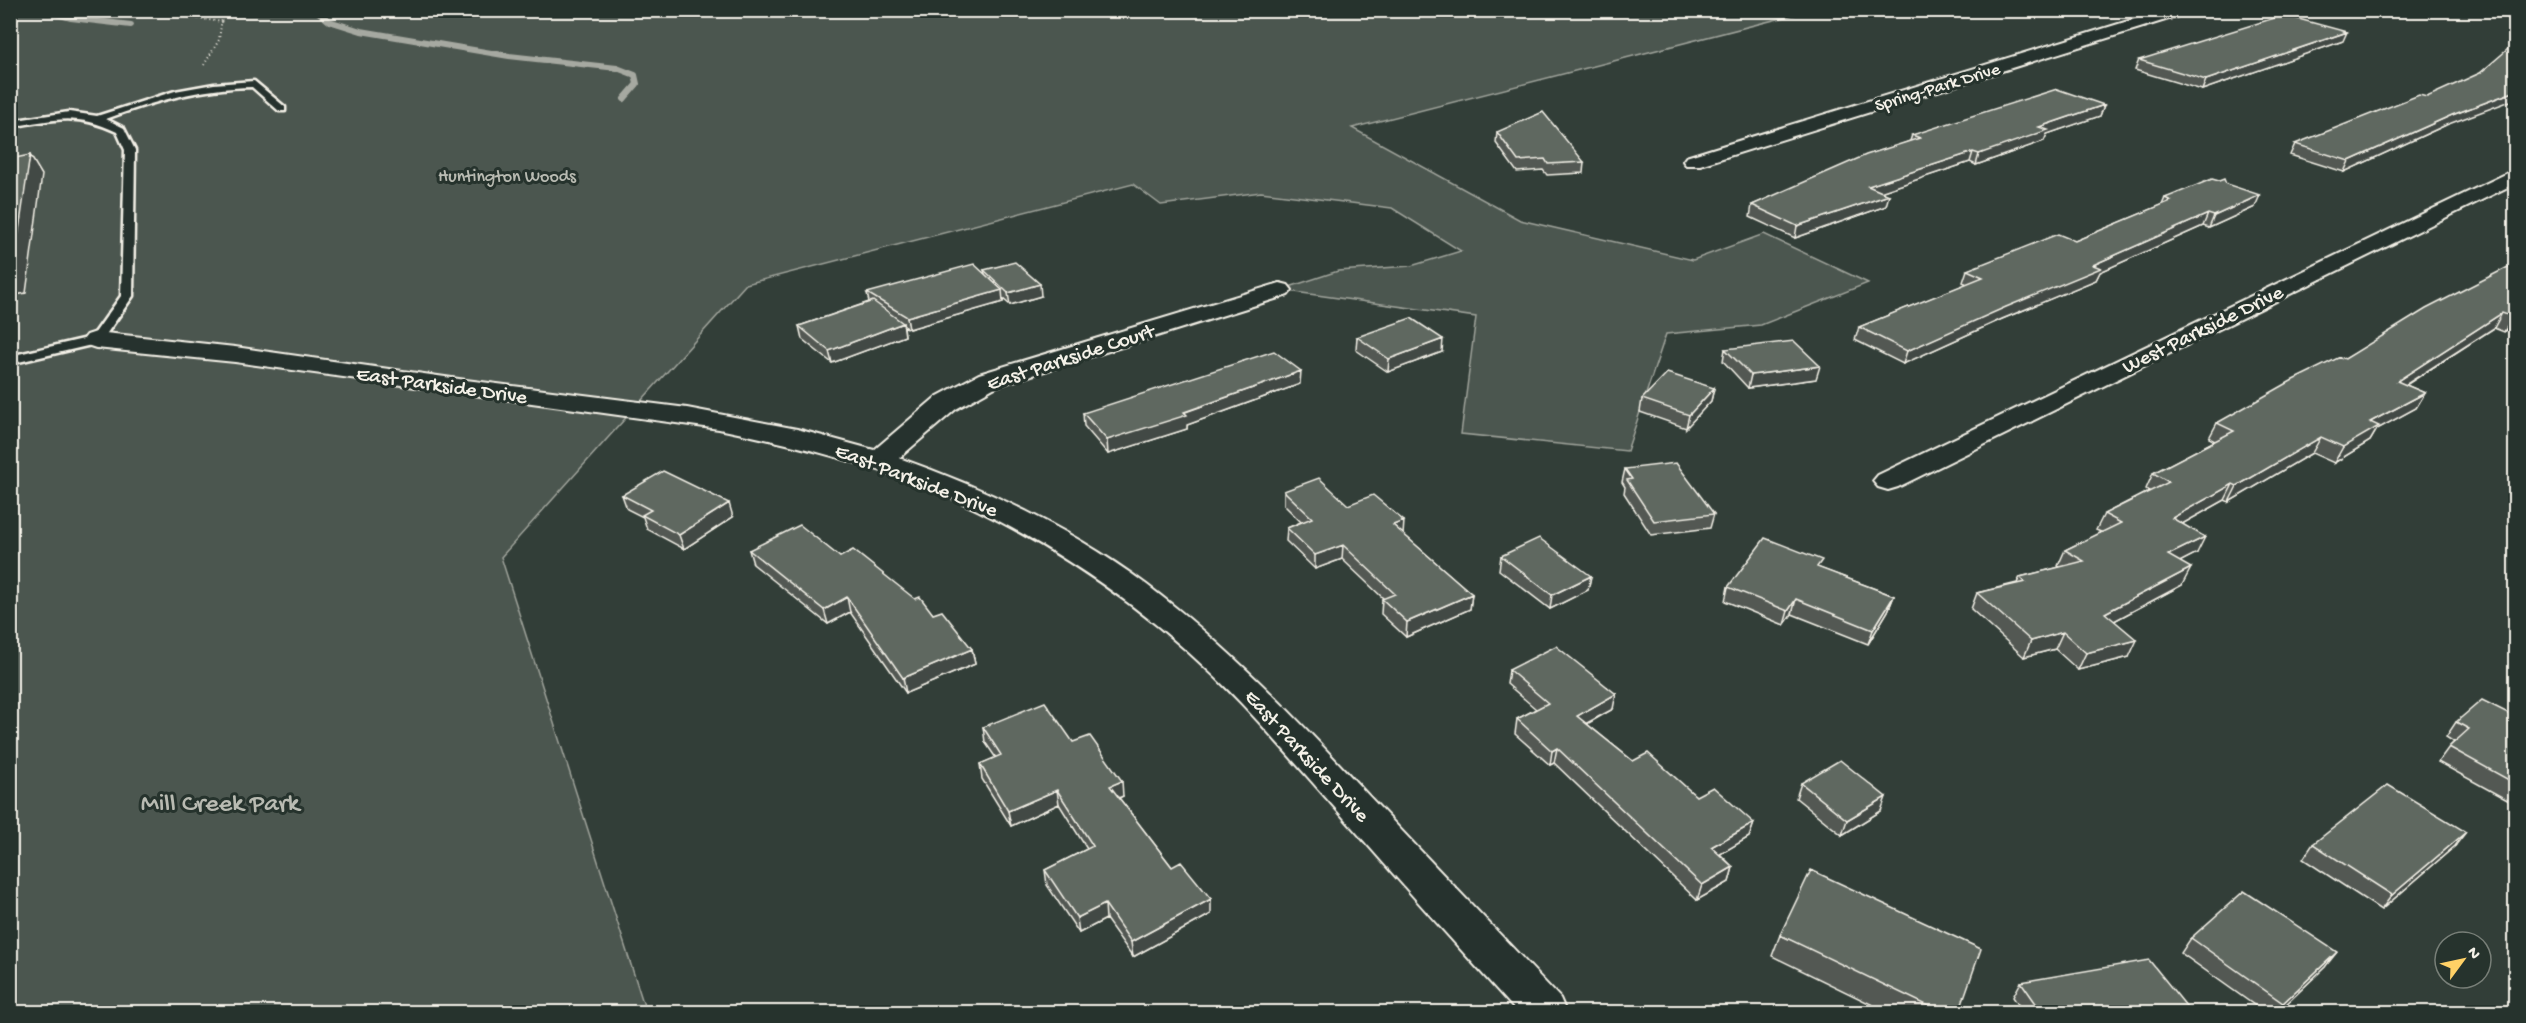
<svg xmlns="http://www.w3.org/2000/svg" width="2526" height="1023" font-family="'Gochi Hand',sans-serif">
  <rect width="100%" height="100%" fill="#323e38"/>
  <filter id="ink" filterUnits="userSpaceOnUse"><feTurbulence type="fractalNoise" baseFrequency=".0167" numOctaves="2"/><feDisplacementMap in="SourceGraphic" scale="12" xChannelSelector="R" yChannelSelector="G"/><feConvolveMatrix kernelMatrix="1 2 1 2 8 2 1 2 1" color-interpolation-filters="sRGB"/></filter>
  <g filter="url(#ink)">
    <path fill="#4c564f" stroke="#a0a49c" stroke-width="1.5" d="M10,11H1809L1352,128L1520,220L1693,260L1764,234L1868,283L1761,325L1666,334L1627,451L1461,434L1476,317L1280,290L1338,271L1411,266L1461,251L1392,208L1261,192L1161,205L1133,184L746,284L501,557L646,1012H11Z"/>
    <g fill="none" stroke-linecap="round" stroke-linejoin="round">
      <path stroke="#a6a9a1" stroke-width="6" d="M43,10L71,18L131,25
        M316,10L329,21L361,31L509,56L617,68L635,75L637,84L624,99"/>
      <g stroke="#f4f1e8" stroke-width="5">
        <path id="service" d="M254,81L285,107V111H279L252,87C201,88 154,101 106,119L124,128L135,150L133,296L100,343L10,364V356L92,337L121,296L125,150L117,132C75,112 54,120 10,127V121L69,112L97,116L175,91L214,84Z"/>
      </g>
      <g stroke="#f4f1e8" stroke-width="4">
        <path id="minor" d="M2164,10H2190L2188,13L1700,165H1686L1683,161L1686,157Z
          M2516,169V183L1898,487L1888,490L1878,487L1873,481L1878,475Z
          M1280,283L1288,285L1292,290L1288,295L997,386L956,409L899,458C987,489 1072,529 1147,585C1229,647 1298,719 1367,794C1431,862 1496,930 1560,998L1566,1012H1517C1459,948 1401,883 1344,818C1310,780 1277,741 1242,704C1173,631 1088,568 999,521C911,474 816,449 719,429L235,362L96,348L87,345L83,340L87,335L96,332L235,347L466,380L687,408L797,429L874,450L936,397L979,374Z"/>
      </g>
      <path stroke="#f4f1e8" stroke-width="2" stroke-dasharray="1 3" stroke-linecap="butt" d="M130,10L224,22
        M204,65L219,40L223,10"/>
      <use href="#service" fill="#26332d" fill-rule="evenodd"/>
      <use href="#minor" fill="#26332d" fill-rule="evenodd"/>
    </g>
    <path fill="#525953" stroke="#f4f1e8" stroke-width="1.5" d="M2512,10H2516V24L2508,22Z
      M2343,41L2202,90L2135,70L2139,60Z
      M2104,105L2100,116L2047,134L2044,141L1976,165L1970,162L1882,191L1886,206L1795,238L1750,217L1752,205L1910,141L1912,135Z
      M2446,125L2344,172L2290,155L2295,144Z
      M1497,132L1584,162L1583,173L1547,175L1543,170L1517,172L1496,143Z
      M2226,184L2255,207L2209,228L2203,226L2100,272L2096,280L2002,319L1903,364L1855,340L1859,327L1967,284L1963,282L1967,270L2075,241L2162,205L2165,198Z
      M2516,263V324L2504,332L2494,328L2406,385L2425,393L2416,408L2377,429L2370,441L2334,463L2312,453L2229,502L2225,500L2182,524L2197,553L2179,562L2182,585L2114,621L2129,657L2078,670L2055,649L2024,657L1971,609L1977,593L2017,583L2020,577L2060,567L2058,566L2065,550L2101,532L2096,530L2104,514L2149,491L2146,489L2153,473L2215,441L2209,438L2217,423L2345,359Z
      M984,270L1041,296L1010,305L1003,299V302L909,329L904,326L905,336L832,363L802,339L799,326L869,302L867,293L985,274Z
      M1357,337L1442,352L1388,372L1356,350Z
      M1725,349L1816,379L1748,388L1723,361Z
      M1300,384L1187,425V429L1108,454L1084,426L1083,413Z
      M1714,388L1711,401L1686,428L1640,412L1642,399Z
      M1625,469L1714,514L1710,528L1651,535L1624,493L1625,487L1622,482Z
      M1284,491L1348,505L1403,534L1472,594L1470,609L1406,637L1381,614L1382,599H1384L1342,559L1315,569L1286,541L1287,528L1301,522L1284,505Z
      M622,495L733,517L684,549L647,529L643,517L627,509Z
      M749,550L840,557L933,614L972,649L975,664L906,693L850,612L828,624L753,564Z
      M1501,556L1591,576L1588,590L1550,609L1499,570Z
      M1819,568L1894,596L1888,611L1868,644L1792,614L1784,625L1725,601L1728,587Z
      M1509,670L1613,709L1587,724L1633,761L1696,796L1754,823L1749,837L1720,854L1733,867L1729,882L1697,900L1554,763L1550,765L1515,734L1517,719L1536,709L1507,684Z
      M2516,717V797L2511,802L2438,762L2449,747L2454,742L2446,737L2456,722Z
      M983,727L1073,742L1123,796L1119,798L1172,867L1211,914L1133,957L1106,919L1079,933L1047,885L1045,870L1087,849L1059,804L1011,826L982,779L980,764L996,758L985,742Z
      M1801,783L1881,811L1842,835L1796,798Z
      M2313,844L2455,846L2381,910L2303,859Z
      M1780,935L1959,1012H1887L1772,956Z
      M2191,938L2325,967L2278,1012H2264L2181,953Z
      M2021,982L2191,1012H2023L2013,997Z"/>
    <path fill="#424944" stroke="#f4f1e8" stroke-width="1.5" d="M2347,32L2343,41L2202,90L2206,80Z
      M2516,91V99L2446,125L2344,172L2349,161L2452,115Z
      M2104,105L2100,116L2047,134L2044,141L1976,165L1979,154L2039,127Z
      M1973,152L1970,162L1865,197L1868,186Z
      M30,155L42,175L26,293L10,296V271Z
      M1889,195L1886,206L1795,238L1797,226Z
      M2260,195L2255,207L2209,228L2214,216Z
      M2208,214L2203,226L2100,272L2096,280L2002,319L1903,364L1907,351L2093,265Z
      M1040,284L1041,296L1010,305L1008,293Z
      M1002,290L1003,302L909,329L907,317Z
      M2502,313L2494,328L2388,396L2397,381Z
      M2516,315V324L2504,332L2513,317Z
      M903,323L905,336L832,363L829,351Z
      M1443,339L1442,352L1388,372L1389,359Z
      M1820,366L1816,379L1748,388L1751,375Z
      M1301,371L1300,384L1187,425V429L1108,454L1107,440Z
      M1714,388L1711,401L1686,428L1689,415Z
      M2425,393L2416,408L2377,429L2370,441L2334,463L2343,447L2370,422Z
      M2321,437L2312,453L2229,502L2237,486Z
      M2233,484L2225,500L2164,534L2172,518Z
      M729,503L733,517L684,549L679,535Z
      M1404,521L1403,535L1393,525Z
      M2205,537L2197,553L2160,572L2168,555Z
      M1343,545L1342,559L1315,569V555Z
      M2191,568L2182,585L2097,630L2105,613Z
      M1591,576L1588,590L1550,609L1552,595Z
      M1472,594L1470,609L1406,637L1407,622Z
      M1894,596L1888,611L1868,644L1873,630Z
      M847,597L850,612L828,624L824,610Z
      M1796,599L1792,614L1784,625L1788,611Z
      M2063,632L2055,649L2024,657L2031,641Z
      M2137,640L2129,657L2078,670L2086,653Z
      M972,649L975,664L906,693L903,678Z
      M1616,694L1613,709L1574,730L1577,716Z
      M1557,748L1554,763L1550,765L1552,751Z
      M1122,781L1123,796L1112,801L1110,786Z
      M1057,790L1059,804L1011,826L1008,811Z
      M1886,797L1881,811L1842,835L1847,820Z
      M1754,823L1749,837L1707,862L1711,847Z
      M2466,832L2455,846L2381,910L2392,895Z
      M1733,867L1729,882L1697,900L1702,885Z
      M1211,899V914L1133,957L1131,942Z
      M1105,904L1106,919L1079,933L1077,918Z
      M2337,952L2325,967L2278,1012H2277L2283,1003Z"/>
    <path fill="#5f6861" stroke="#f4f1e8" stroke-width="1.5" d="M2284,15L2347,32L2206,80L2139,60Z
      M2508,49L2516,51V91L2452,115L2349,161L2295,144L2419,95L2427,97L2480,73Z
      M2057,89L2104,105L2039,127L2048,130L1979,154L1973,152L1868,186L1889,195L1797,226L1752,205L1866,155L1920,138L1912,135Z
      M1543,112L1584,162L1548,164L1545,159L1518,161L1497,132Z
      M30,155L13,271H10V159Z
      M2212,179L2219,181L2224,179L2226,184L2260,195L2214,216L2208,214L2093,265L2101,268L2006,307L1907,351L1859,327L1983,277L1967,270L2058,234L2075,241L2171,201L2165,198Z
      M1015,262L1040,284L1008,293L984,270Z
      M2516,263V315L2513,317L2502,313L2397,381L2425,393L2370,422L2379,426L2343,447L2321,437L2237,486L2233,484L2172,518L2205,537L2168,555L2191,568L2105,613L2137,640L2086,653L2063,632L2031,641L1977,593L2025,582L2020,577L2084,561L2065,550L2121,523L2104,514L2169,482L2153,473L2234,431L2217,423L2293,380L2340,357L2345,359L2426,309Z
      M974,264L1002,290L907,317L867,293Z
      M873,301L903,323L829,351L799,326Z
      M1411,318L1443,339L1389,359L1357,337Z
      M1794,341L1820,366L1751,375L1725,349Z
      M1274,351L1301,371L1184,412L1187,415L1107,440L1083,413Z
      M1667,373L1714,388L1689,415L1642,399Z
      M1676,463L1714,514L1654,521L1627,480L1632,479L1625,469Z
      M663,471L729,503L679,535L642,515L651,510L622,495Z
      M1319,478L1348,505L1373,495L1404,521L1393,525L1472,594L1407,622L1382,599L1395,594L1343,545L1315,555L1287,528L1312,518L1284,491Z
      M800,525L840,557L853,550L915,599L920,597L933,614L942,611L972,649L903,678L847,597L824,610L749,550Z
      M1539,538L1591,576L1552,595L1501,556Z
      M1765,538L1822,560L1817,567L1894,596L1873,630L1796,599L1788,611L1728,587Z
      M1556,646L1616,694L1577,716L1633,761L1648,753L1696,796L1713,787L1754,823L1711,847L1733,867L1702,885L1557,748L1552,751L1517,719L1548,703L1509,670Z
      M2482,700L2516,717V784L2449,747L2469,729L2456,722Z
      M1045,702L1073,742L1090,736L1122,781L1110,786L1172,867L1181,862L1211,899L1131,942L1105,904L1077,918L1045,870L1093,846L1057,790L1008,811L980,764L1001,755L983,727Z
      M1840,760L1886,797L1847,820L1801,783Z
      M2388,785L2466,832L2392,895L2313,844Z
      M1811,870L1981,949L1959,1012H1941L1780,935Z
      M2244,891L2337,952L2283,1003L2191,938Z
      M2149,960L2191,1012H2042L2021,982Z"/>
  </g>
  <g text-anchor="middle" stroke-width="6" stroke-linejoin="round" paint-order="stroke">
    <g font-size="18" fill="#f4f1e8" stroke="#26332d">
      <text transform="translate(1937 86) rotate(-17)" y="6">Spring-Park Drive</text>
    </g>
    <g font-size="18" fill="#b9bbb2" stroke="#26332d">
      <text x="507" y="181">Huntington Woods</text>
    </g>
    <g font-size="21" fill="#f4f1e8" stroke="#26332d">
      <text transform="translate(2202 328) rotate(-26)" y="7">West Parkside Drive</text>
      <text transform="translate(1070 356) rotate(-18)" y="7">East Parkside Court</text>
      <text transform="translate(442 384) rotate(8)" y="7">East Parkside Drive</text>
      <text transform="translate(917 479) rotate(21)" y="7">East Parkside Drive</text>
      <text transform="translate(1308 755) rotate(47)" y="7">East Parkside Drive</text>
    </g>
    <g font-size="26" fill="#b9bbb2" stroke="#26332d">
      <text x="220" y="810">Mill Creek Park</text>
    </g>
  </g>
  <rect width="2526" height="1023" fill="none" stroke="#26332d" stroke-width="36"/>
  <rect x="18" y="18" width="2490" height="987" fill="none" stroke="#f4f1e8" stroke-width="2" filter="url(#ink)"/>
  <g transform="translate(2463 960) rotate(57)"><circle r="28" fill="#26332d" stroke="#787f78" stroke-width="1.5"/>
  <path d="M0-4.5L10 22L0 15L-10 22Z" fill="#ffd166"/>
  <text y="-9" font-size="16" font-weight="bold" text-anchor="middle" fill="#f4f1e8">N</text>
  </g>
</svg>
